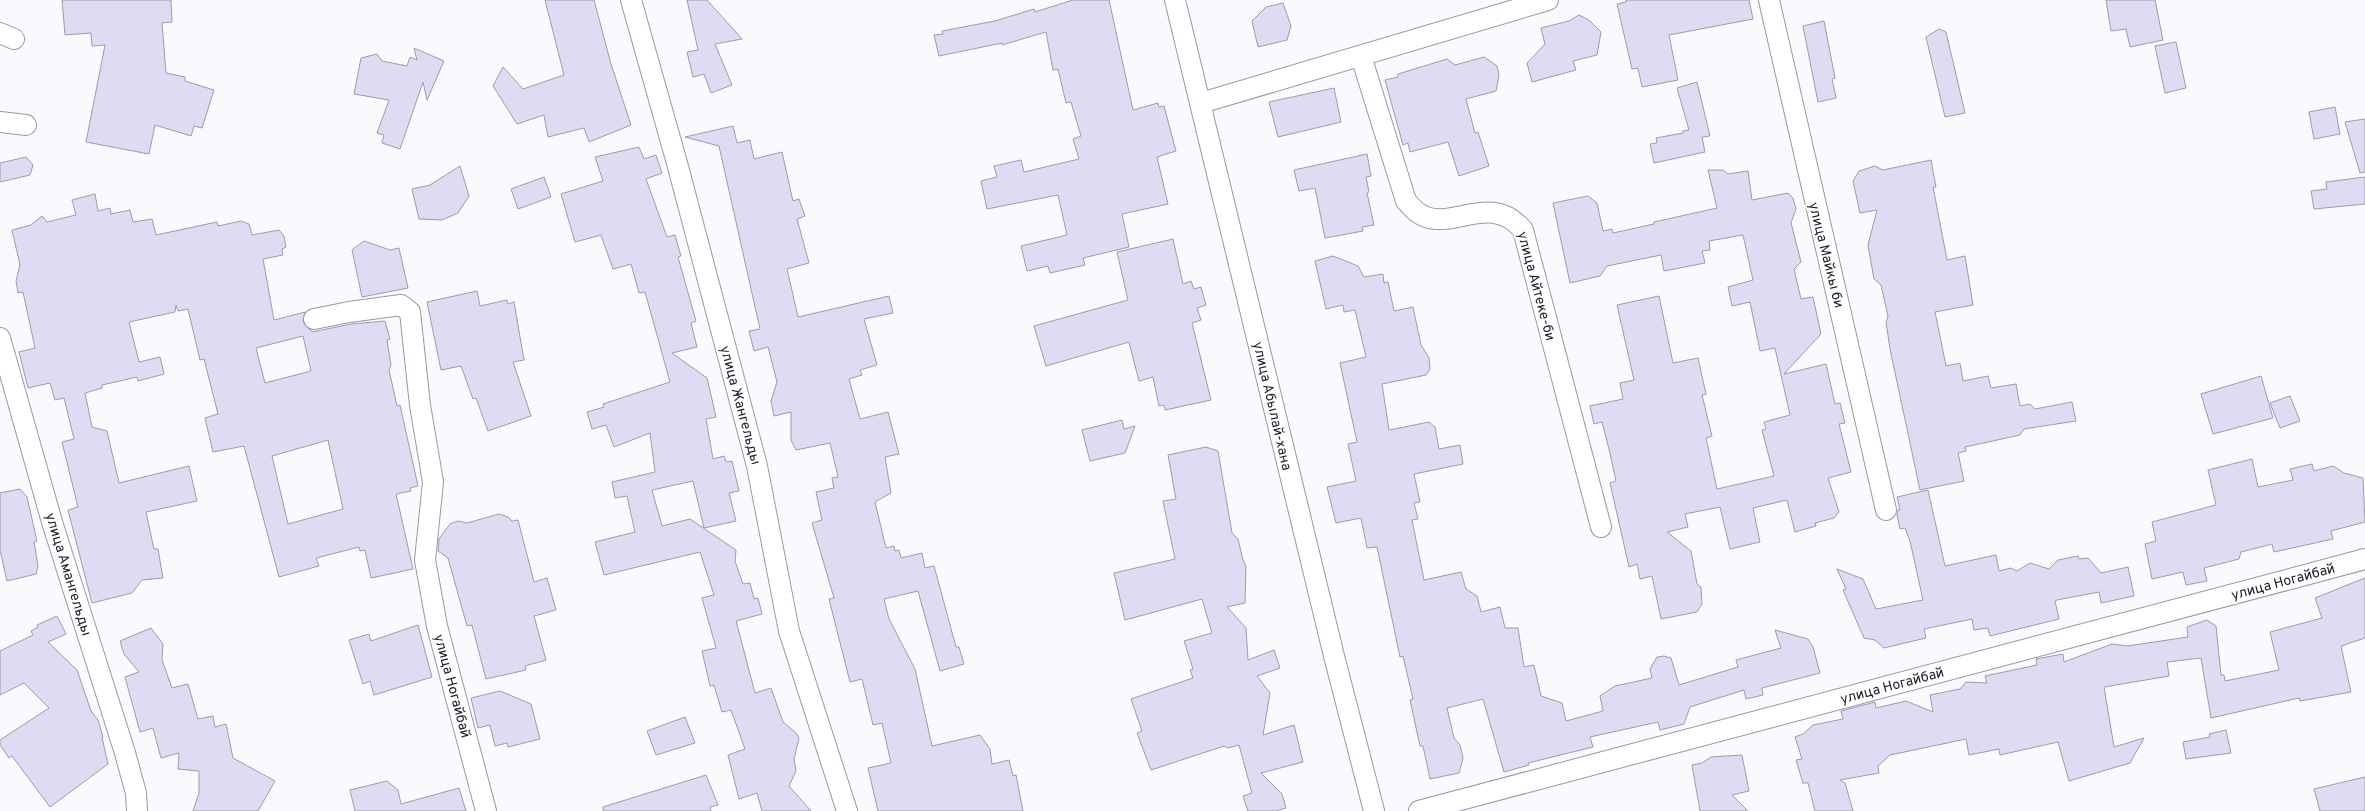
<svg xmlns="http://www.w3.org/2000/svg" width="2365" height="811" font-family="Overpass,sans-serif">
  <rect width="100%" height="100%" fill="#f9f9fe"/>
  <path fill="#dddcf2" stroke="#9c9bb0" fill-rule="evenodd" d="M62,0H171L172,22L162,23L166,73L185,77V81L214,90L202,128L194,126L191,136L155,125L149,154L86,142L105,45L92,46L91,33L65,35Z
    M545,0H594L611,64L631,125L589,142L584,128L548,137L544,115L517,124L493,86L503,67L523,89L564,75Z
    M687,0H707L742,39L715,44L732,85L711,93L704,74L693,77L687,52L698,50Z
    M1073,0H1109L1133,110L1158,103L1159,107L1164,106L1176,151L1157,157L1168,204L1122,214L1129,247L1083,258L1085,265L1050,273L1048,266L1027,271L1021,246L1067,235L1058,195L987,209L981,181L997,177L994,166L1021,160L1024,172L1079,159L1073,139L1081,136L1071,102L1066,103L1058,69L1053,70L1046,32L1002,45V43L939,56L934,35L943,34L942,31L995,21L1034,9L1035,12Z
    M1626,0H1749L1753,19L1669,35L1678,80L1642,87L1638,68L1632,69L1617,4L1626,2Z
    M2106,0H2155L2163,40L2130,47L2126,29L2111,31Z
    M1283,3L1291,26L1287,40L1258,47L1252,21L1266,7Z
    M1579,15L1589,20L1601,32L1597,55L1573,61L1576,70L1532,82L1527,63L1545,44L1541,28L1569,21Z
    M1824,21L1835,78L1832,79L1836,98L1818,102L1803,26Z
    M1939,29L1946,32L1965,113L1945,117L1926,37Z
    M2176,42L2186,88L2165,93L2155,46Z
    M414,48L444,61L427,100L423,82L400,149L382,143L384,135L377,133L389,100L354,94L361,58L377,54L382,61L407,66L410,57L417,60Z
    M1484,57L1497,66L1499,75L1496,91L1466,99L1475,133L1478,132L1489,166L1459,176L1448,142L1410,152L1408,143L1403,145L1385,80L1398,77V74L1447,59L1455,65Z
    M1697,82L1710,136L1702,137L1705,152L1654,163L1650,144L1657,143L1656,138L1683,133V131L1689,130L1677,88Z
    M1334,88L1341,122L1278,137L1269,102Z
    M2335,107L2340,134L2314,139L2309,112Z
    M2365,119V172L2360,173L2345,122Z
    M733,126L737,143L750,140L754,159L782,152L793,201L799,199L805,216L797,219L809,263L787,269L798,317L889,296L893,313L864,319L877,365L860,370L862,375L849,379L860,419L888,412L899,454L885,457L891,493L875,502L886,548L894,546L895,551L899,550L901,558L922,553L925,568L934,566L956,647H959L964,664L940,671L918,591L884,599L889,619L915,669L932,746L980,735L990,749L992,764L1009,760L1013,776L1016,775L1023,811H878L868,768L891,763L882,723L873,725L862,679L850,682L829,599L834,598L812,523L822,520L816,492L834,488L832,478L838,477L830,443L796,450L791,440V412L774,416L771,401L777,382L768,347L754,351L749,331L760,329L719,146L685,137Z
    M639,147L644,159L656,155L662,173L646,179L667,237L675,235L681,256L678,257L696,321L691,323L697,347L672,353L707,378L716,417L706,419L713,459L724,456L726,462L732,461L739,491L729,493L736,521L704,528L693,481L652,490L662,526L690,519L736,550L735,561L743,584L750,583L754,599L758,598L762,614L736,621L755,693L771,688L783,722L796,733L799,738L794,759L796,771L789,786L811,811H762L757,793L739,799L728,755L745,749L731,710L722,712L714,685L710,686L702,651L716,648L702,598L714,595L700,552L604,575L595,542L635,532L627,496L615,498L612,482L655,472L650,433L614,447L606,425L592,429L587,412L604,407L603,404L670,382L645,292L639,293L631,264L613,269L601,235L575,242L561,194L603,181L595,157Z
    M1367,154L1371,176L1366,177L1369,192L1367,193L1374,225L1362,227L1363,231L1325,238L1315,188L1299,191L1294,170Z
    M26,157L33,165L30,175L0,182V163Z
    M1931,160L1936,187H1933L1947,260L1965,256L1973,305L1935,312L1946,366L1960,363L1963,381L1988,376L1991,388L2016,384L2020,406L2030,404L2035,409L2072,402L2076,421L2024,429L2020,435L1965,447L1966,451L1958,453L1964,481L1920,490L1890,349L1886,322L1888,316L1881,285L1874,279L1868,245L1877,210L1860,213L1853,181L1859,171L1875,166L1883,170Z
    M460,166L469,196L458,213L442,220L419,219L412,189L430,185Z
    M1708,170H1723L1728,174L1748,171L1752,200L1788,193L1793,198L1796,209L1791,223L1801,262L1794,269L1801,299L1813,297L1821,334L1784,374L1826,364L1835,404L1840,403L1845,423L1839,424L1851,472L1828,478L1839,512L1834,518L1815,523L1816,526L1795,532L1787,500L1753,508L1760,542L1730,549L1720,507L1685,514L1688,527L1667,532L1691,551L1697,584L1701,587L1702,604L1697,612L1661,619L1652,576L1640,579L1637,564L1629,567L1610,483L1616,481L1609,449L1602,422L1594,424L1590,406L1623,399L1620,383L1634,380L1617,305L1659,296L1673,363L1698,358L1706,394L1702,395L1712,436L1706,438L1717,489L1774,476L1762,430L1766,429L1764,422L1790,415L1775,348L1760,351L1750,302L1732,306L1728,287L1753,280L1743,235L1709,241L1710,250L1702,251L1705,263L1664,271L1661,255L1607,266L1600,276L1570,283L1553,203L1588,196L1597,203L1603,231L1612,229L1613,233L1654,224V222L1717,208Z
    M544,177L551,197L518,209L511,189Z
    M2365,177V204L2314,209L2311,191L2327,189L2326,182Z
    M95,194L98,211L110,208L111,214L130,210L133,222L152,219L156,235L217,222L218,226L241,221L249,224L252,235L279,230L284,236L286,247L282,249L283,255L263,259L274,320L305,312L303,322L312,332L351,324L385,321L390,339L387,340L391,365L389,370L397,406L400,405L418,486L410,488L411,491L396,494L413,569L371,578L365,550L360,551L359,547L316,558L319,566L279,577L244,446L213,452L205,418L218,414L204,359L200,360L188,309L178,311L176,305L175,312L129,322L139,362L160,357L164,374L138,381L137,377L102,385V388L85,393L92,427L107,431L119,483L189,466L197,501L146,512L154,549H158L163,578L142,580L132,593L92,603L68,510L78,507L62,442L74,439L64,398L55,400L50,383L28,388L19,352L35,348L23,292L18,293L16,281L20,265L12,230L31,225L42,216L47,222L76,215L72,200ZM303,336L311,371L265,383L256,348ZM328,440L343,509L288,524L272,456Z
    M1173,239L1183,284L1191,281L1194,289L1201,287L1206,305L1197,308L1201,320L1192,323L1211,400L1165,410L1164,405L1159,406L1153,377L1139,381L1129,342L1046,366L1034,326L1128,300L1117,252Z
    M364,241L390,250L399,248L408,288L362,297L352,250Z
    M1333,256L1358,266L1364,277L1383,274L1384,283L1388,282L1394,311L1413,307L1421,345L1429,358L1430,369L1426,375L1382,384L1389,430L1429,422L1435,427L1439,449L1460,445L1463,464L1414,474L1420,502L1414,503L1418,519L1412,520L1424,580L1461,572L1466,589L1477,596L1481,612L1500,607L1505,628H1518L1524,667L1534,665L1541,696L1562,703L1566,721L1603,711L1600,696L1615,686L1652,678L1650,669L1657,657L1664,656L1671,658L1679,685L1738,667L1736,660L1781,648L1775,630L1808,639L1813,647L1820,673L1762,688L1763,695L1746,699L1744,690L1690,707L1684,724L1660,730L1658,722L1590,737L1593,747L1528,763L1529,765L1504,772L1483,699L1447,708L1454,738L1460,745L1463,758L1459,773L1430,779L1423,746H1420L1410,700L1413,699L1403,656L1400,657L1377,547L1367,548L1361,518L1336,523L1327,487L1356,481L1348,444L1357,442L1340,363L1366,357L1355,310L1344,312L1343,305L1326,309L1315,261Z
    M477,291L480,306L507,300L508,304L514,302L524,360L513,362L531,416L488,431L476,398L473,399L461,366L441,370L427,302Z
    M2261,376L2273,418L2213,434L2201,394Z
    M2290,396L2300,421L2280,428L2270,403Z
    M1122,420L1124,429L1135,426L1125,453L1090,461L1082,430Z
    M1206,447L1218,451L1232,533L1238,539L1243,560L1246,566L1245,603L1227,607L1246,628L1248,660L1274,650L1280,668L1257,676L1270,693L1263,735L1294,725L1303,762L1261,773L1282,794L1286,808L1276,811H1248L1243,796L1252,793L1239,745L1228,748L1224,746L1151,770L1137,733L1142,731L1131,699L1193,678L1190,670L1193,669L1184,641L1212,633L1202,599L1125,620L1114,573L1175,559L1163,501L1176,499L1168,455Z
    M2252,459L2258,487L2293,480L2290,469L2312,464L2314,471L2333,466L2344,473L2363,478L2365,522L2331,531L2333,539L2274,552L2272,544L2241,552L2239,559L2204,568L2207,581L2186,585L2183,572L2152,579L2145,544L2156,541L2152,522L2216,505L2208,470Z
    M20,489L27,497L37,541L34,542L38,566L36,574L7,581L0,550V493Z
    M1928,490L1945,566L1996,555L1999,571L2011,568L2017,571L2030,563L2049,569L2058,560L2078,556L2079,559L2088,558L2101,573L2128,567L2134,596L2101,603L2099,592L2057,600L2055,601L2059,619L1990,636L1988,628L1974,630L1972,619L1924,629L1926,638L1884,648L1875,640L1864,638L1843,590L1846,589L1837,569L1863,579L1876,609L1923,600L1910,541L1905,528L1900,529L1897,515L1898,510H1900L1897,497Z
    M499,514L508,517L512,521L518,520L534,582L547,578L556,610L534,616L546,660L525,666L526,670L486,679L472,625L467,626L448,558L438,551L439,539L450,524L458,521L467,523Z
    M2365,578V638L2341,646L2351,692L2300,701L2299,698L2211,718L2201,658L2167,662L2169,676L2104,687L2114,747L2144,738L2130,763L2069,781L2058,742L2000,755L1999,749L1969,755L1966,739L1890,755L1878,766L1879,773L1840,780L1845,783L1853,811H1815L1808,783H1803L1796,760L1802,759L1795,737L1803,734L1813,725L1843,719L1841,711L1875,702L1876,708L1906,701L1933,712L1930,695L1960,689L1966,682L1987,683L1985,676L2037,665L2036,659L2041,658L2063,654L2064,662L2112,644L2127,646L2188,637L2187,627L2207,620L2216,626L2221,675H2224L2225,681L2279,670L2270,632L2322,618L2315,598Z
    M57,616L66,634L48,642L77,670L91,711L98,720L103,737H102L108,764L50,807L12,756L9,758L0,745V740L49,708L24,683L0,695V651L33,635L31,631L38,627L37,625Z
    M418,625L432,677L374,695L370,681L363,684L349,640L369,634L371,641Z
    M151,628L163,644L162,660L172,688L188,684L198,719L213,716L215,727L226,724L233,758L275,781L258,811H193L199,793V771L178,769L179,753L161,758L153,728L140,732L125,677L139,672L124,654L120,641Z
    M500,691L531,704L540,739L508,747L507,743L495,746L490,725L478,728L471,698Z
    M685,717L695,743L656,755L647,731Z
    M2226,730L2231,753L2186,759L2183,742L2210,737L2209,734Z
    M1742,755L1749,791L1732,795L1748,811H1700L1692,765L1702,763L1711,757Z
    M706,775L718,805L710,807L711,811H603V807Z
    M2365,777V811H2320L2314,789Z
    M387,781L398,790L401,804L459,788L466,811H355L350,790Z"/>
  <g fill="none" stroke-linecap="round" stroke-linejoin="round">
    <g stroke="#9897ac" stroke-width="22">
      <path id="minor" d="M631,0L677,163L757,466L789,631L847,811
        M1175,0L1334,656L1374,811
        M1769,0L1886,510
        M0,33L14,39
        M1361,56L1406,201C1410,205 1413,209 1417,212C1448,236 1489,189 1523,230L1601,527
        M1201,103L1548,0
        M0,122L26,125
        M314,319L349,312L401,305L410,312L420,405L433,482L425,560L437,626L486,811
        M0,338L52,522L125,753L136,793L137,811
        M1419,811L2365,559"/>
    </g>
    <use href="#minor" stroke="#fff" stroke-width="20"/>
  </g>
  <g text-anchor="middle" stroke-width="4" stroke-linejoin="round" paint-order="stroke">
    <g font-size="14" fill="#1c1c24" stroke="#fff">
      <text transform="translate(1827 255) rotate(76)" y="5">улица Майкы би</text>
      <text transform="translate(1537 286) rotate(75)" y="5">улица Айтеке-би</text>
      <text transform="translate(741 405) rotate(75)" y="5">улица Жангельды</text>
      <text transform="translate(1273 406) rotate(77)" y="5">улица Абылай-хана</text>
      <text transform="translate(69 574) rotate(73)" y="5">улица Амангельды</text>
      <text transform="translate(2283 581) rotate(-15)" y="5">улица Ногайбай</text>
      <text transform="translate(1892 685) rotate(-15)" y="5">улица Ногайбай</text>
      <text transform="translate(453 686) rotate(75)" y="5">улица Ногайбай</text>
    </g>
  </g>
</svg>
